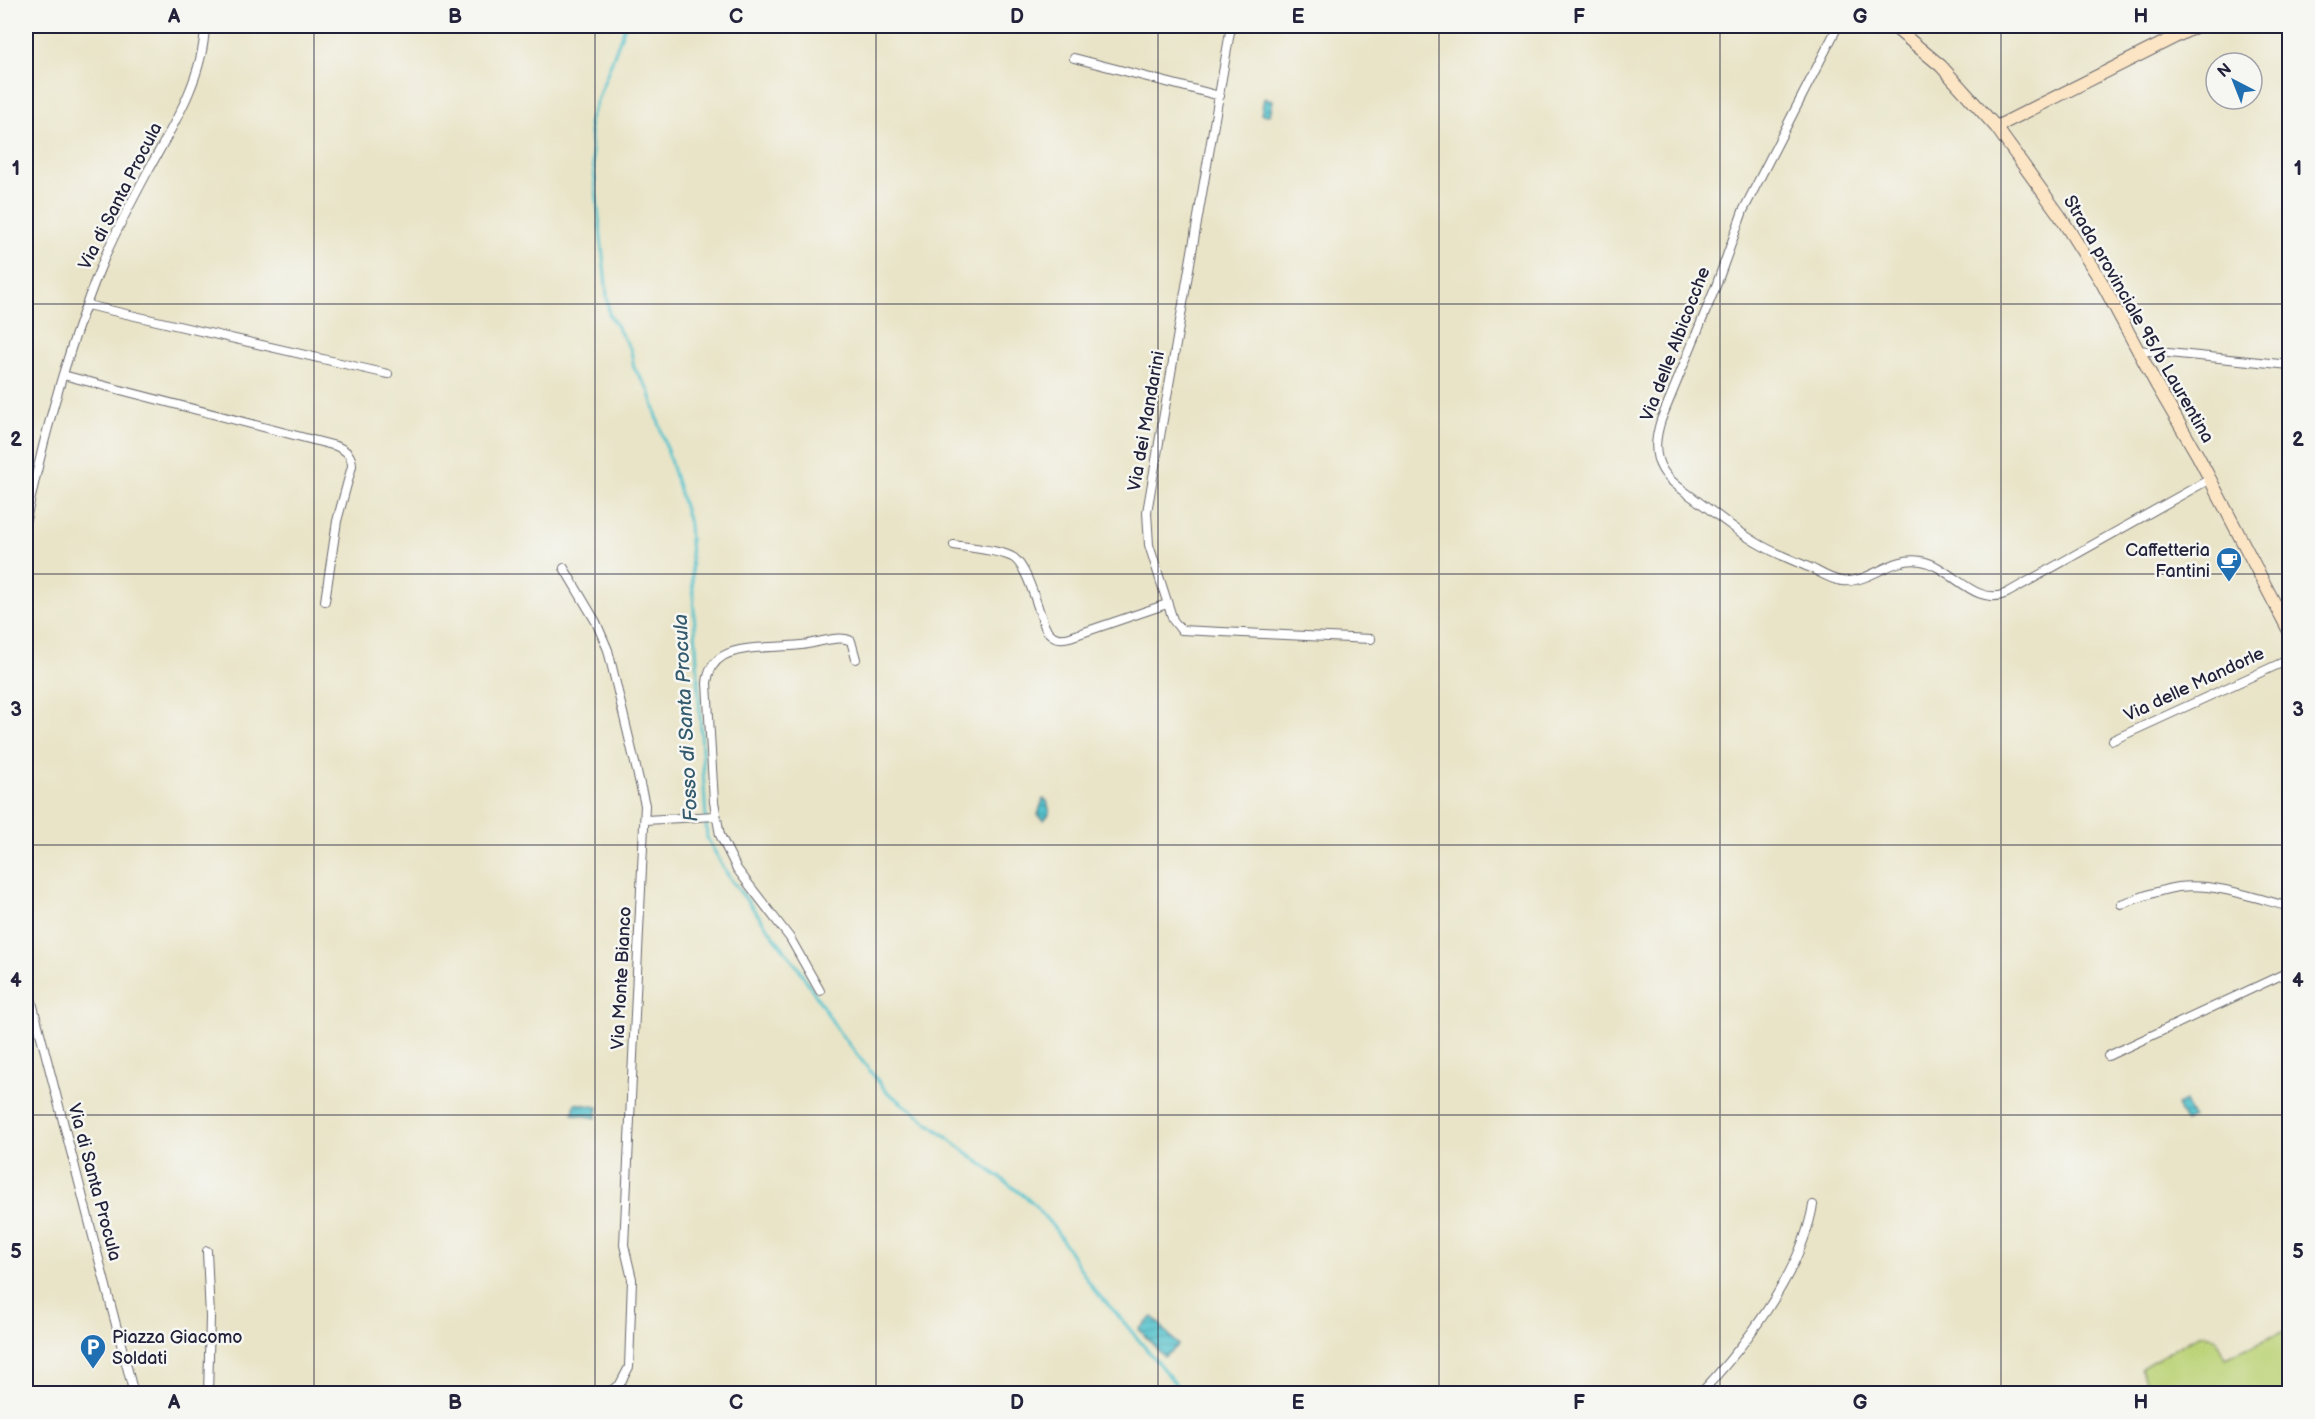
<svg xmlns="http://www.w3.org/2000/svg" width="2315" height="1419" font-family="'Balsamiq Sans',sans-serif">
  <defs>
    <pattern id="water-rules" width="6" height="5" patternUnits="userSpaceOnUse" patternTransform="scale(1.5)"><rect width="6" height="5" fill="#56c3cd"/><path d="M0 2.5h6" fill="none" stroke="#4ba7b1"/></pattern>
  </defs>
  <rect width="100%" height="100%" fill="#f6f6f2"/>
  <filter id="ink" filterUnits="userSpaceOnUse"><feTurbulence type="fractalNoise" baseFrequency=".0167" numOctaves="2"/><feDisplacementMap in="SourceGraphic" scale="12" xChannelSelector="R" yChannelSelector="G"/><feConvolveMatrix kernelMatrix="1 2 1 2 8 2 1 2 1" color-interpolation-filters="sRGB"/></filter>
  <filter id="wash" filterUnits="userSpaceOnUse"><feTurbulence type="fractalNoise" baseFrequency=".008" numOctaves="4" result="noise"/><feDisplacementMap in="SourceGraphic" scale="24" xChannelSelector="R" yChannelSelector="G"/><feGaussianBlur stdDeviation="1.35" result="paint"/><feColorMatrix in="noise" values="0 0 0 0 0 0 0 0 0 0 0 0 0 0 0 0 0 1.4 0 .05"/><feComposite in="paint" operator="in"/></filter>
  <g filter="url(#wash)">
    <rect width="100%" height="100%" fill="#e9e4c7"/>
    <path fill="#bcd378" stroke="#6f7a5a" stroke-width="1.5" d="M2289,1329V1393H2151L2141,1368L2202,1333L2216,1339L2225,1358Z"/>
    <path fill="url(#water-rules)" stroke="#3c7284" stroke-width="1.5" d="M1264,98L1273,100L1270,115L1261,114Z
      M1043,799L1047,801L1050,813L1044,820L1038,815Z
      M2185,1101L2193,1118L2185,1122L2177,1105Z
      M575,1103L598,1107L596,1118L573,1114Z
      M1153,1317L1178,1345L1164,1357L1139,1329Z"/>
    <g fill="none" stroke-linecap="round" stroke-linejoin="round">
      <path stroke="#56c3cd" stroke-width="3" d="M625,26L589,122L609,314L631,350L634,368L649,390L689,523L707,838L729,877L799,969L839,1032L886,1091L1032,1202L1055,1229L1094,1290L1116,1313L1184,1394"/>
    </g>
  </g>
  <g filter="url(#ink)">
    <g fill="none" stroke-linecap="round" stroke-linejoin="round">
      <g stroke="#68666c" stroke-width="10">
        <path id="street" d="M1231,26L1147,512L1149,545L1173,620L1181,630L1371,639
          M1838,26L1743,211L1716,286L1661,420C1656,436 1653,453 1662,469C1670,483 1686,492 1699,502C1719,516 1738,532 1759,544C1776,554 1795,561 1813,569C1822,574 1832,580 1842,581C1869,584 1893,555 1921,561C1951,566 1975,608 2007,593L2210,479
          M1074,58L1220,96
          M87,305L388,374
          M2138,350L2290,365
          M63,375L336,446C346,450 352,455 352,466L337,521L325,601
          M26,520C45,430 70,339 106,254C119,225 134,197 149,169C174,124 203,78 205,26
          M954,545C970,548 1001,550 1014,558C1028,568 1038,610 1045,627C1051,638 1059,640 1070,637L1167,604
          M564,568L596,622L608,650L645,805L624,1245L632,1279L629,1367L620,1384L606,1394
          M2113,740L2290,659
          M646,820L715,816
          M2121,904C2140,898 2160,889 2179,887C2216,883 2255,898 2290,907
          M26,979L134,1394
          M820,991L790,938L737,869L720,835L714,802L707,683C708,672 713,662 723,656C742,645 778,648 801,645C815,644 839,634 851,641L856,659
          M2108,1056L2290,971
          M207,1251L210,1317L208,1394
          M1700,1394C1747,1343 1801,1274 1813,1205"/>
      </g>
      <g stroke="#68666c" stroke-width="14">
        <path id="secondary" d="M1893,26L1941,66L1996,127L2060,216L2101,281L2156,384L2198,456L2290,633
          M1996,127L2197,26"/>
      </g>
      <use href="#street" stroke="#fff" stroke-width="8"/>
      <use href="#secondary" stroke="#fce5c4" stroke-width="12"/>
    </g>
  </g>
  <path fill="none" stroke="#22223b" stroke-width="1.5" stroke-opacity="0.55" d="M314,26V1394M595,26V1394M876,26V1394M1158,26V1394M1439,26V1394M1720,26V1394M2001,26V1394M26,304H2290M26,574H2290M26,845H2290M26,1115H2290"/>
  <defs>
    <g id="cafe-pin" transform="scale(1.35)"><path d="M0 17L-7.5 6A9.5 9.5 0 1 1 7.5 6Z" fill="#1f6fb2" stroke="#f6f6f2"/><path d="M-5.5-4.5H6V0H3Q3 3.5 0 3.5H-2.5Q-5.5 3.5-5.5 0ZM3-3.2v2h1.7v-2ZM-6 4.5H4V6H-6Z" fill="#fff"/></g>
    <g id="parking-pin" transform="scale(1.35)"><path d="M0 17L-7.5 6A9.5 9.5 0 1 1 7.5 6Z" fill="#1f6fb2" stroke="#f6f6f2"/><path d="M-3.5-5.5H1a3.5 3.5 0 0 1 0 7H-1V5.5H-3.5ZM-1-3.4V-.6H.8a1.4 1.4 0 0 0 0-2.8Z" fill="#fff"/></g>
  </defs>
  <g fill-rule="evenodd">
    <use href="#cafe-pin" x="2229" y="560"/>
    <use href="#parking-pin" x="93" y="1347"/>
  </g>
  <g text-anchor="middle" stroke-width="5" stroke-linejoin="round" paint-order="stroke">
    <g font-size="18" fill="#22223b" stroke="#f6f6f2">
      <text transform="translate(120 196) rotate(-63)" y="6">Via di Santa Procula</text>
      <text transform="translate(2139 319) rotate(60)" y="6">Strada provinciale 95/b Laurentina</text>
      <text transform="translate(1675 344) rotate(-69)" y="6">Via delle Albicocche</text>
      <text transform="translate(1146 421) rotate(-80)" y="6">Via dei Mandarini</text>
      <text transform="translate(2194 684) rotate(-25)" y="6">Via delle Mandorle</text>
      <text transform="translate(621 978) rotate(-87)" y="6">Via Monte Bianco</text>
      <text transform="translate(95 1182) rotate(75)" y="6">Via di Santa Procula</text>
    </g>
    <g font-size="18" fill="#22223b" stroke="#f6f6f2" text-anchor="end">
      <text x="2210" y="556">Caffetteria<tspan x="2210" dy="21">Fantini</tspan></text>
      <text x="112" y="1343" text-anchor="start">Piazza Giacomo<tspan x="112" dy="21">Soldati</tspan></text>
    </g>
    <g font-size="20" font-style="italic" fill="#345a6e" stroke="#f6f6f2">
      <text transform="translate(685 718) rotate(-93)" y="7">Fosso di Santa Procula</text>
    </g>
  </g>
  <rect width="2315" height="1419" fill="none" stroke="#f6f6f2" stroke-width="66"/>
  <g transform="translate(2234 81) rotate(318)"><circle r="28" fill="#f6f6f2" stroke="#a1a1a9" stroke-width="1.5"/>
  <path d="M0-4.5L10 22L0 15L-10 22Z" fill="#1f6fb2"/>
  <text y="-9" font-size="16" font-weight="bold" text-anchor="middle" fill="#22223b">N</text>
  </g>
  <rect x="33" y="33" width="2249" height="1353" fill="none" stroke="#22223b" stroke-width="2"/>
  <g font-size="20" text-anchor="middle" font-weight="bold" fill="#22223b">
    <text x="174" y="23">A</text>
    <text x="455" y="23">B</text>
    <text x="736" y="23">C</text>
    <text x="1017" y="23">D</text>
    <text x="1298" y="23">E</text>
    <text x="1579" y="23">F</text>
    <text x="1860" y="23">G</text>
    <text x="2141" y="23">H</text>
    <text x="16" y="175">1</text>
    <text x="2298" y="175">1</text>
    <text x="16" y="446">2</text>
    <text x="2298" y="446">2</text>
    <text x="16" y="716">3</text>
    <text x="2298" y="716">3</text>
    <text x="16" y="987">4</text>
    <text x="2298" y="987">4</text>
    <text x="16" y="1258">5</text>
    <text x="2298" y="1258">5</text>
    <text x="174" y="1409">A</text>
    <text x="455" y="1409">B</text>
    <text x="736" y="1409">C</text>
    <text x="1017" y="1409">D</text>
    <text x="1298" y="1409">E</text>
    <text x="1579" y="1409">F</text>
    <text x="1860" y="1409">G</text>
    <text x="2141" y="1409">H</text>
  </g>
</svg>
